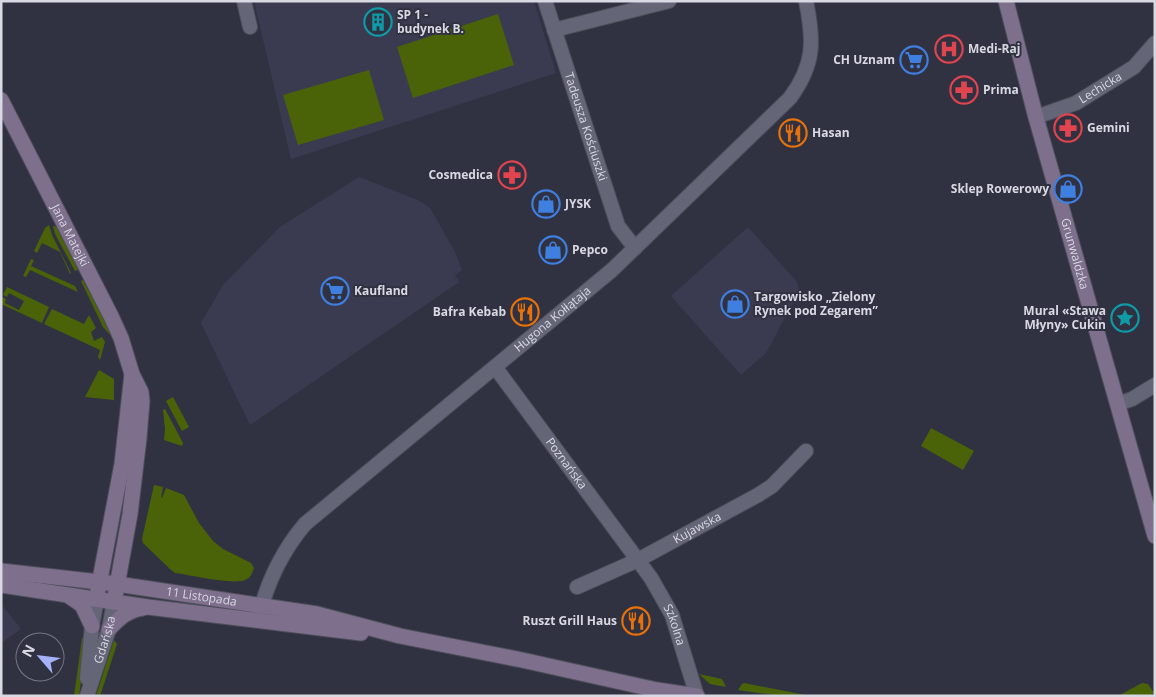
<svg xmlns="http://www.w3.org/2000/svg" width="1156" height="697" font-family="'Open Sans',sans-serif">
  <rect width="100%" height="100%" fill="#313241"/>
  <path fill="#3a3b50" d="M254,1H534L556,73L291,159Z
    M359,177L418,200L430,208L455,252L462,270L455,275L459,282L250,425L201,323L223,285L280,227Z
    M748,227L797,282L799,291L766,353L741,375L671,296Z
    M1,604L21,629L1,643Z"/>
  <path fill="#4a6308" d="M498,14L514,65L413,98L397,47Z
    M369,70L384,120L298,145L283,95Z
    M49,225L52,235L71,273L70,274L60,252L42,243L37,253L34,251L45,228Z
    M53,226L58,227L78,270L75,271L55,234Z
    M31,259L34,260L31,266L75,286L78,292L30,270L26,277L23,276Z
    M83,280L99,309L111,336L103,327L81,281Z
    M7,287L49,307L42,323L1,304L2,297L6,299L5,303L19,310L24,301L9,293L7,297L3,295Z
    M52,309L84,324L89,315L96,328L91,332L94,341L102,337L105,342L100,360L98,357L100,350L44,324Z
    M99,370L114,379V400L85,397Z
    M173,397L189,427L182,431L166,401Z
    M165,409L183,443L182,446L164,440L165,429L163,410Z
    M931,428L974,451L963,470L921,446Z
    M154,485L163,487L161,497L162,498L166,488L184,495L199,523L213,541L223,549L251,563L254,568C252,573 251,578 245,580C233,585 190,575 175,573L170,569L143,543L142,539Z
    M87,636L79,696H74L82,638Z
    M114,640L117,644L100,696H96Z
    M699,674L722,679L726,687L710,684Z
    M744,683L811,696H781L738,690L742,684Z
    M1142,683L1148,684L1154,693L1149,696H1118Z"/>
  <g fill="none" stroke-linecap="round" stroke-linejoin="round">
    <g stroke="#4e4f5c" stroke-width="16">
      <g id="street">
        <path d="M244,1L250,27"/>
        <path id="s1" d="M545,1L618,226L635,248"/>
        <path d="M554,30L669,1"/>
        <path id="s2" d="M1036,117L1076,103L1134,67L1155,43"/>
        <path id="s3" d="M495,367L651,578L672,615L697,696"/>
        <path d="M1118,404L1132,399L1155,385"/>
        <path id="s4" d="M577,587L638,560L758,495L772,486L806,451"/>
        <path id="s5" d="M259,616C267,583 283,550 305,524L612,270L790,98C815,64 814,41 806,1"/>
        <path d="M87,678L92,626L97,599"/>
        <path id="s6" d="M87,696L109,629L114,602"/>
      </g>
    </g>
    <g stroke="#4e4f5c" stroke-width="17">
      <g id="secondary">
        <path id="s7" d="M1006,1L1035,114L1155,536"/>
        <path id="s8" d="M1,100L111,316L121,338L132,374L141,392L142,401L139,438L130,514L114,602"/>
        <path id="s9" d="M1,571L117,584L317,614L400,636L522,660L657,690L697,696"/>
        <path d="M1,585L148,607L361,633"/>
        <path d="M98,590L122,464L132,374"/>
        <path d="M69,596L82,605L92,626"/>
        <path d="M109,629C119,618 128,610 143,608"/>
      </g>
    </g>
    <use href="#street" stroke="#646677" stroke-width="14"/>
    <use href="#secondary" stroke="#7e6f8c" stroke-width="15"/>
  </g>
  <defs>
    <g id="building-ring" transform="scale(1.4375)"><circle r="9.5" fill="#313241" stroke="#0f9aa8" stroke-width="1.5"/><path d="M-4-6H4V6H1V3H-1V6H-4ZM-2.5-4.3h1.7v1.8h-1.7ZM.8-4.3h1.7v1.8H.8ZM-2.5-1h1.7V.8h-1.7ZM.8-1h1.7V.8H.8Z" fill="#0f9aa8"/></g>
    <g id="hospital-ring" transform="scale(1.4375)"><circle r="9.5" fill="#313241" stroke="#e0444e" stroke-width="1.5"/><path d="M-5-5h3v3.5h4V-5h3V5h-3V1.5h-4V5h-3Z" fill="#e0444e"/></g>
    <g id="supermarket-ring" transform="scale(1.4375)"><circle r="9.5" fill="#313241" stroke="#3f7fe0" stroke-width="1.5"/><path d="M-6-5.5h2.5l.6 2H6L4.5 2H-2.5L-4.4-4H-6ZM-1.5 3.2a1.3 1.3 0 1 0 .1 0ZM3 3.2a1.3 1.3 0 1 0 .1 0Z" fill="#3f7fe0"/></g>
    <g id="pharmacy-ring" transform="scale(1.4375)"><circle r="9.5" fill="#313241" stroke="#e0444e" stroke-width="1.5"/><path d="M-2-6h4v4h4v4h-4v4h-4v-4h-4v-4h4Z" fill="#e0444e"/></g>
    <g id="restaurant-ring" transform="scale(1.4375)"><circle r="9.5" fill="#313241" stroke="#e8710a" stroke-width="1.5"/><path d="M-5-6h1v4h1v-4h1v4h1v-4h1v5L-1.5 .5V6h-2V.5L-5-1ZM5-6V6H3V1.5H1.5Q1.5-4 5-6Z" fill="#e8710a"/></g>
    <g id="shop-ring" transform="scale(1.4375)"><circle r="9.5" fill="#313241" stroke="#3f7fe0" stroke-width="1.5"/><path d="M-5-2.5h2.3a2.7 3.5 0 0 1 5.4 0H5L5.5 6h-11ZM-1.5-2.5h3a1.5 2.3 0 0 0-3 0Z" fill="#3f7fe0"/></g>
    <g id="sight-ring" transform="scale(1.4375)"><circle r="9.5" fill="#313241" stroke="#0f9aa8" stroke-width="1.5"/><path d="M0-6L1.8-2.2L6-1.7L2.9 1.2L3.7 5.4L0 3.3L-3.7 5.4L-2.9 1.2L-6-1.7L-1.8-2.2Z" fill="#0f9aa8"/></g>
  </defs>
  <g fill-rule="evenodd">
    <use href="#building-ring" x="378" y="22"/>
    <use href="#hospital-ring" x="949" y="49"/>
    <use href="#supermarket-ring" x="914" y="60"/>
    <use href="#pharmacy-ring" x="964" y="90"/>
    <use href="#pharmacy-ring" x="1068" y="128"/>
    <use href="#restaurant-ring" x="793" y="133"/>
    <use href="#pharmacy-ring" x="512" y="175"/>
    <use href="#shop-ring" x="1068" y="189"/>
    <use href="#shop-ring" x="546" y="204"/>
    <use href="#shop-ring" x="553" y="250"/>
    <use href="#supermarket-ring" x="335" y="291"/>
    <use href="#shop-ring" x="735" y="304"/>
    <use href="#restaurant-ring" x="525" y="312"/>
    <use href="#sight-ring" x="1125" y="318"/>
    <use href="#restaurant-ring" x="636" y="621"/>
  </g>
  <g text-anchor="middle" stroke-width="4" stroke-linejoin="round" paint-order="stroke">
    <g font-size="12" font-weight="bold" fill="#d8d9e3" stroke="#313241" text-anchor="start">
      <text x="397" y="19">SP 1 -<tspan x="397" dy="14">budynek B.</tspan></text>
      <text x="968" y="53">Medi-Raj</text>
      <text x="895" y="64" text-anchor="end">CH Uznam</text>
      <text x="983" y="94">Prima</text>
      <text x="1087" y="132">Gemini</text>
      <text x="812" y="137">Hasan</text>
      <text x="493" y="179" text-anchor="end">Cosmedica</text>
      <text x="1049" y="193" text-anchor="end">Sklep Rowerowy</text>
      <text x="565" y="208">JYSK</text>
      <text x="572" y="254">Pepco</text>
      <text x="354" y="295">Kaufland</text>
      <text x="754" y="301">Targowisko „Zielony<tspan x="754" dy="14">Rynek pod Zegarem”</tspan></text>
      <text x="1106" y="315" text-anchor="end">Mural «Stawa<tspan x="1106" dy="14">Młyny» Cukin</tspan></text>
      <text x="506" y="316" text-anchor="end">Bafra Kebab</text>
      <text x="617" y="625" text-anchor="end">Ruszt Grill Haus</text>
    </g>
    <g font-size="12" fill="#d8d9e3" stroke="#313241">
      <text dy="4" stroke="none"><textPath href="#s2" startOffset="71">Lechicka</textPath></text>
      <text dy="4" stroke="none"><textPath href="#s1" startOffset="132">Tadeusza Kościuszki</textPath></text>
      <text dy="4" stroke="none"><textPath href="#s8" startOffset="152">Jana Matejki</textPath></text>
      <text dy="4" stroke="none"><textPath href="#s7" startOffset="262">Grunwaldzka</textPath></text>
      <text dy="4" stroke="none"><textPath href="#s5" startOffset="425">Hugona Kołłątaja</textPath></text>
      <text dy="4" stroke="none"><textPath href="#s3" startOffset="120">Poznańska</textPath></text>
      <text dy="4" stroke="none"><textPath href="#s4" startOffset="134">Kujawska</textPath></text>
      <text dy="4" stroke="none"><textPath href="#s9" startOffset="202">11 Listopada</textPath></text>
      <text dy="4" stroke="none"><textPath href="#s3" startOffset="315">Szkolna</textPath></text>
      <text dy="4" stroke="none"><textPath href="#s6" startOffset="59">Gdańska</textPath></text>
    </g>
  </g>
  <rect width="1156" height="697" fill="none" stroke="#d8d9e3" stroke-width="5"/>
  <g transform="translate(40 657) rotate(298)"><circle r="24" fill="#313241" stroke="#747582"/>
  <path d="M0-4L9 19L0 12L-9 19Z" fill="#a4b2fc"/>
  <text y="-8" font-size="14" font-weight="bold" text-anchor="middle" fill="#d8d9e3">N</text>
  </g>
</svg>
